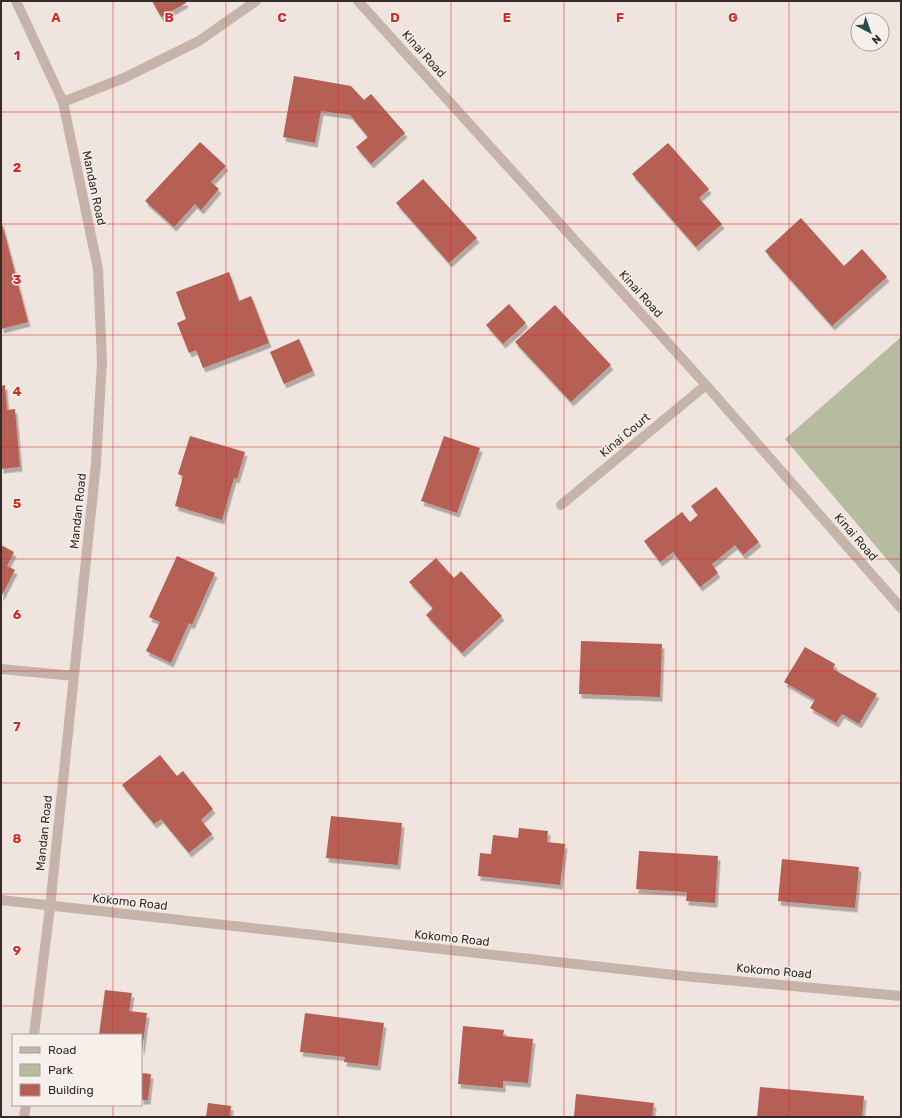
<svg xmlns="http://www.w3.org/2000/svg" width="902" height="1118" font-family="Rubik,sans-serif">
  <defs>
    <filter id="shadow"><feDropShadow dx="2.5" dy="4.5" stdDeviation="0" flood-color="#0004"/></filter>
  </defs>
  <rect width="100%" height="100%" fill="#efe5de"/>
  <path fill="#b7bca0" d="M901,337V576L785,439Z"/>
  <path fill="#b65e55" filter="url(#shadow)" d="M152,1H185L186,3L161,17Z
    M294,76L351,86L364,100L371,94L405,133L371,164L356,147L368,137L350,115L321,111L315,143L283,137Z
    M200,142L226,166L211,182L219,189L201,210L195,204L174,227L145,201Z
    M668,143L709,189L699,198L722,224L696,247L632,174Z
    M423,179L477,238L449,263L396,203Z
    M801,218L844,266L862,249L887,277L832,326L765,251Z
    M1,220L28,322L1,329Z
    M229,272L239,301L251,296L269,343L203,368L196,350L189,353L177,323L186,319L176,292Z
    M509,304L526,323L503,344L486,325Z
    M555,305L611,365L571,402L515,342Z
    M299,339L313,371L284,384L270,352Z
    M5,385L7,410L15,409L20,467L1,469V386Z
    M190,436L245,452L237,479L234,478L222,520L175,506L183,476L178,474Z
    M444,436L480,448L457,513L421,501Z
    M716,487L759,542L743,555L735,545L712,564L718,573L700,587L673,552L660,562L644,541L682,512L690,522L698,515L691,506Z
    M1,545L14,552L7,566L15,570L1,597Z
    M177,556L215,573L192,625L189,623L171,663L146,651L160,622L149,617Z
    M436,558L454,578L461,571L502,616L462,653L426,615L433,608L409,582Z
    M581,641L662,644L660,697L579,694Z
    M805,647L835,664L833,669L877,694L859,724L842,714L836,723L810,708L815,700L784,682Z
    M160,755L177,776L183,771L213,809L201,820L212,834L189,853L161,819L154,824L122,785Z
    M331,816L402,823L398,865L326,858Z
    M519,828L548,831L547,842L565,844L560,885L478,876L480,853L491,854L493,835L518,838Z
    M639,851L718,856L715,903L686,901L687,892L636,889Z
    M782,859L859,867L855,908L778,901Z
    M105,990L132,993L129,1011L147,1013L142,1050H141V1035H99Z
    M305,1013L384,1023L378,1066L344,1062L345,1057L300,1052Z
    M463,1026L504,1030L503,1036L533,1039L528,1083L503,1081V1088L458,1084Z
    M141,1073L151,1074L148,1100H141Z
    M760,1087L864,1096L862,1117H757Z
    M576,1094L654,1103L652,1117H574Z
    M208,1103L231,1106L230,1117H206Z"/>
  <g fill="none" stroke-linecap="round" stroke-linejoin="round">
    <path stroke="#c6b4ab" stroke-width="10" d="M16,1L63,102L98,269L102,362L96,463L50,907L34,1035
      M358,1L706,385L901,608
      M63,102L124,78L199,41L256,1
      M561,505L706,385
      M1,669L74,676
      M1,900L683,976L901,996
      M24,1117L26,1105"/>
  </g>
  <path fill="none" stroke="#d62828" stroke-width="1" stroke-opacity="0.55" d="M113,1V1035M226,1V1117M338,1V1117M451,1V1117M564,1V1117M676,1V1117M789,1V1117M1,112H901M1,224H901M1,335H901M1,447H901M1,559H901M1,671H901M1,783H901M1,894H901M1,1006H901M113,1105V1117"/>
  <g text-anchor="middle" stroke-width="3" stroke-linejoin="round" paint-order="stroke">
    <g font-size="12" fill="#352b29" stroke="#f7efea">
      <text transform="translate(424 54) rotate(48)" y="4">Kinai Road</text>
      <text transform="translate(94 188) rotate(78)" y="4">Mandan Road</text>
      <text transform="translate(641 294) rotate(48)" y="4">Kinai Road</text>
      <text transform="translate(625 435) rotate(-40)" y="4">Kinai Court</text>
      <text transform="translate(78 511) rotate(-84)" y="4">Mandan Road</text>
      <text transform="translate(856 537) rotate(49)" y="4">Kinai Road</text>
      <text transform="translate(44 833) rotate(-84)" y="4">Mandan Road</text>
      <text transform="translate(130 902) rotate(6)" y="4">Kokomo Road</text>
      <text transform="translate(452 938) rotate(6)" y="4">Kokomo Road</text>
      <text transform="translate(774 971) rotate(5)" y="4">Kokomo Road</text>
    </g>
  </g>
  <g font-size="13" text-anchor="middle" font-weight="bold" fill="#d62828" stroke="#f7efea" stroke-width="3" stroke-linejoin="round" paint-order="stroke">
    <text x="56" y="22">A</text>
    <text x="169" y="22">B</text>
    <text x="282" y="22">C</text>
    <text x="395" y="22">D</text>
    <text x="507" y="22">E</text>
    <text x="620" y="22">F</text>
    <text x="733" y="22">G</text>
    <text x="17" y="60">1</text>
    <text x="17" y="172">2</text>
    <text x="17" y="284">3</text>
    <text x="17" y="396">4</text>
    <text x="17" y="508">5</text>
    <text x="17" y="619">6</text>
    <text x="17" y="731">7</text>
    <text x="17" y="843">8</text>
    <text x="17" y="955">9</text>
  </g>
  <rect width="902" height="1118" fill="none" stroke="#352b29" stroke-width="4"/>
  <rect x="12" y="1034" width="130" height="72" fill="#f7efea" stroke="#a9a19d"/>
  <rect x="20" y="1047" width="20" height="6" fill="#c6b4ab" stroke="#a9a19d"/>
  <text x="48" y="1054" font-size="12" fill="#352b29">Road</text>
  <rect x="20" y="1064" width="20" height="12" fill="#b7bca0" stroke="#a9a19d"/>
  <text x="48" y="1074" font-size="12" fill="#352b29">Park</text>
  <rect x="20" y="1084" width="20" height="12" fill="#b65e55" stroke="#a9a19d"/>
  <text x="48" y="1094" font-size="12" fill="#352b29">Building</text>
  <g transform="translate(870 32) rotate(139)"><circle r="19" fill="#f7efea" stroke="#a9a19d"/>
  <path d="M0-3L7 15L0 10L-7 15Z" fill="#24514d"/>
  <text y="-6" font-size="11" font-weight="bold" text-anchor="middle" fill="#352b29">N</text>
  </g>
</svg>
